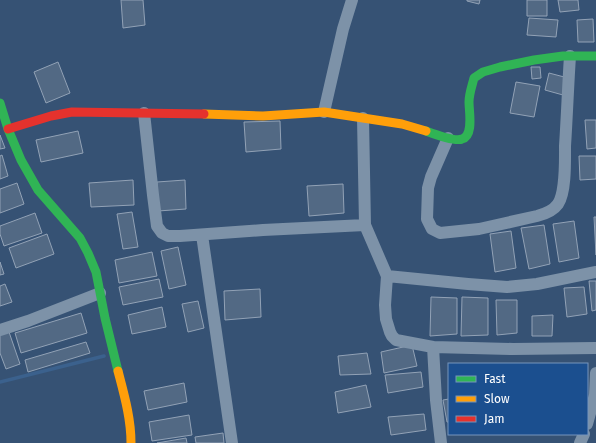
<svg xmlns="http://www.w3.org/2000/svg" width="596" height="443" font-family="'Fira Sans',sans-serif">
  <rect width="100%" height="100%" fill="#365274"/>
  <g fill="none" stroke-linecap="round" stroke-linejoin="round">
    <path stroke="#3b618d" stroke-width="3.5" d="M0,382L104,356"/>
  </g>
  <path fill="#526984" stroke="#92a2b6" d="M121,0H143L145,25L123,28Z
    M467,0H480L479,4L467,1Z
    M527,0H547V16H527Z
    M558,0H578L579,10L560,12Z
    M529,18L558,20L556,37L527,35Z
    M593,19L594,42H578L577,20Z
    M58,62L70,93L46,103L34,72Z
    M531,67H540L541,78L532,79Z
    M549,73L568,78L563,95L545,90Z
    M516,82L540,86L534,117L510,113Z
    M585,120H596V148L587,149Z
    M280,121L281,149L246,152L244,122Z
    M78,131L83,153L41,162L36,140Z
    M0,135L5,148L0,149Z
    M2,155L8,176L0,179V156Z
    M579,156H596V179L580,180Z
    M133,180L134,205L91,207L89,183Z
    M185,180L186,209L158,211L157,182Z
    M17,183L24,204L0,213V189Z
    M343,184L344,213L309,216L307,186Z
    M132,212L138,247L123,249L117,214Z
    M35,213L42,233L4,246L0,234V226Z
    M594,217H596V255Z
    M574,221L579,258L559,262L553,224Z
    M544,225L550,264L529,269L521,228Z
    M511,231L516,268L495,272L490,234Z
    M47,234L54,254L16,268L9,248Z
    M178,247L186,285L169,289L161,251Z
    M152,252L157,276L119,283L115,260Z
    M0,262L4,274L0,275Z
    M159,279L163,297L123,305L119,287Z
    M589,281H596V310L592,311Z
    M5,284L12,302L0,306V286Z
    M584,287L587,314L567,317L564,288Z
    M260,289L261,317L225,320L224,291Z
    M431,297L457,298V334L430,336Z
    M462,297L488,298V335L461,336Z
    M496,300H517V333L497,335Z
    M198,301L204,328L188,332L182,304Z
    M162,307L166,327L132,334L128,315Z
    M81,313L87,333L21,353L15,333Z
    M553,315L552,336H532V316Z
    M9,332L20,364L6,369L0,353V335Z
    M86,342L90,353L28,372L25,360Z
    M412,345L417,366L384,373L381,352Z
    M367,353L371,374L340,375L338,356Z
    M421,372L423,387L388,393L385,375Z
    M184,383L187,402L148,410L144,391Z
    M366,385L371,407L338,413L335,392Z
    M449,399V422H447L443,400Z
    M424,414L426,430L391,435L388,417Z
    M189,415L192,435L152,441L149,422Z
    M223,433L224,443H196L195,437Z
    M186,438L187,443H157Z"/>
  <g fill="none" stroke-linecap="round" stroke-linejoin="round">
    <path stroke="#7d92a8" stroke-width="12" d="M324,112L343,29L352,0
      M144,113L153,195L157,226L162,233L168,236H180L263,230L365,225
      M363,118L365,225L387,276L385,305L386,319L390,332L392,336L396,340L433,347L436,400L441,443
      M448,138L431,177L428,188L427,219L432,229L440,233L479,229L537,216C545,214 553,211 558,204C566,192 565,161 565,146C567,116 568,86 570,56
      M202,235L232,443
      M387,276L468,284L507,287L537,284L596,272
      M0,330L28,321L100,293
      M433,347L513,349L596,348
      M587,424L595,395L596,373
      M580,443L584,434"/>
    <path stroke="#30b455" stroke-width="9" d="M0,103L8,129L21,160L38,190L80,238L88,253L96,272L105,318L118,371
      M426,131C434,134 455,142 462,139C474,136 469,112 469,102C469,94 472,86 474,78L483,72L500,67L534,60L563,56H596"/>
    <path stroke="#ff9f0a" stroke-width="9" d="M204,114L263,116L324,112L402,124L426,131
      M118,371C124,394 131,418 131,443"/>
    <path stroke="#e5322d" stroke-width="9" d="M8,129L51,116L72,112L204,114"/>
  </g>
  <rect x="448" y="363" width="140" height="72" fill="#1b4f8f" stroke="#7695bc"/>
  <rect x="456" y="376" width="20" height="6" fill="#30b455" stroke="#7695bc"/>
  <text x="484" y="383" font-size="12" fill="#ffffff">Fast</text>
  <rect x="456" y="396" width="20" height="6" fill="#ff9f0a" stroke="#7695bc"/>
  <text x="484" y="403" font-size="12" fill="#ffffff">Slow</text>
  <rect x="456" y="416" width="20" height="6" fill="#e5322d" stroke="#7695bc"/>
  <text x="484" y="423" font-size="12" fill="#ffffff">Jam</text>
</svg>
